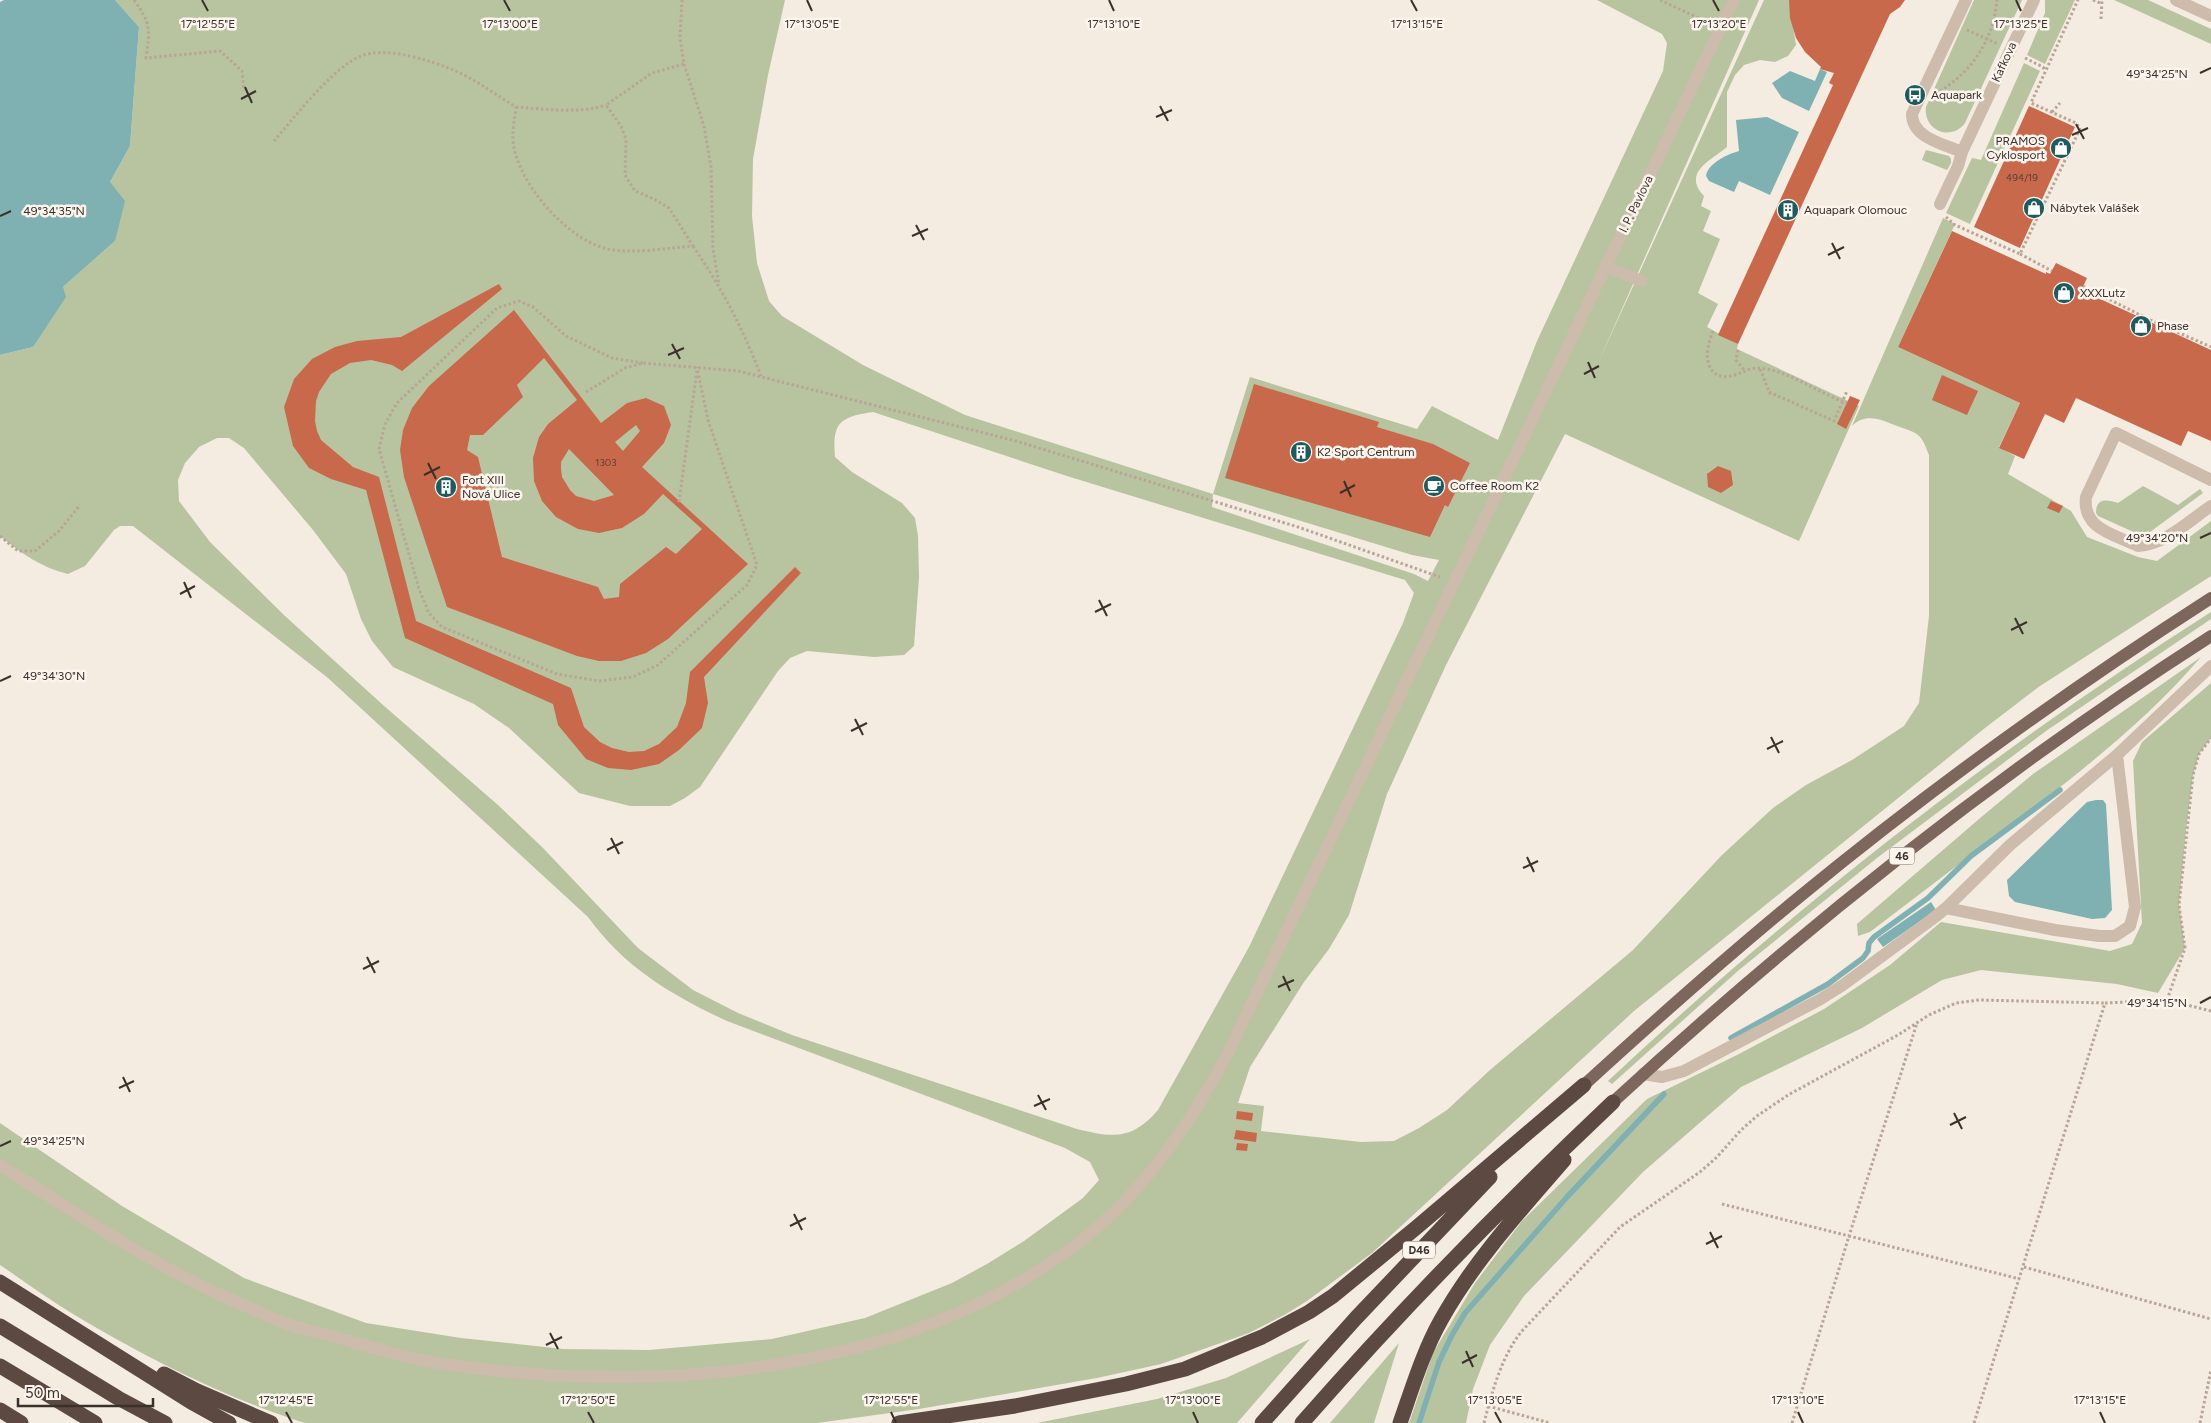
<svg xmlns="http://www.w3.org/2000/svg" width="2211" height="1423" font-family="Figtree,sans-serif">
  <rect width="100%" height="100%" fill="#f4ebe1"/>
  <path fill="#b8c4a0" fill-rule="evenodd" d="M115,0H785L768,75L753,159L752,216L757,263L769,301L782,316L863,365L965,415L1213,494L1250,377L1417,429L1432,406L1498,440L1537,341L1663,71L1667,43L1662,34L1597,0H1759L1598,363L1764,0H1789L1796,45L1788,56L1775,62L1760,60L1744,65L1735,75L1727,92V147C1710,161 1682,173 1704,196L1701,206L1711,211L1703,231L1720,239L1698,293L1718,304L1707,327L1738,344L1737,349L1859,406L1799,541L1565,434L1446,665L1387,794L1349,915L1329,949L1304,982L1250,1067L1238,1103L1264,1106L1261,1131L1361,1142L1394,1141L1419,1128L1447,1110L1490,1070L1633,950L1722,855L1773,808L1806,785L1852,760L1904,726L1919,703L1929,616V455C1926,448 1924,440 1918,435C1913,431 1905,429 1900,427C1884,421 1866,411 1852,426L1943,218L1955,224L1898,347L2020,403L1999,447L2015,456L2008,474L2071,511L2087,537L2138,557L2157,561L2211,521V576L2040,686L1985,728L1634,1011L1372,1253L1307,1301L1286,1314L1249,1333L1161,1364L1097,1378L919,1409L817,1423H305C227,1399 143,1356 73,1314C48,1299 24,1281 0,1265V1123L122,1206L244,1278L366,1323L461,1338L563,1349L649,1350L772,1339L865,1318L952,1283L987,1264L1024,1241L1083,1198L1099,1180L1090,1162L1065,1148L727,1021C671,995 624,967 588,917L328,678L133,526H120L114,530L85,566L68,574C42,568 21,553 0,536V355L33,347L63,287L115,241L110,182L130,146L139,27ZM873,412L1067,476L1405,580L1414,593L1403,623L1249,947L1158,1110C1132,1140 1113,1138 1077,1129L792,1035L738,1013L693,990L638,948L543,848L498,805L383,705L285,616L210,542L179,501L178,480L185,463L199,447L217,438H229L244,448L313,530L346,574L361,619L372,641L393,667L474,704L509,728L579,793L630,806H670L685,798L700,787L778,671L790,658L807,651L874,657L904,655L914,646L919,577L918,536L915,518L902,503L852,472L835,457C832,422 840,417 873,412ZM1213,494L1412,555L1439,560L1428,581L1414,574L1212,507Z
    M1974,0H2022L1965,123C1951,142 1923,130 1926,107Z
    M2045,0H2075L2045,64L2027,55L2045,13Z
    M2114,0H2148L2211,29V44Z
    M2024,63L2040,71L1970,224L1946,213L1972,158L1981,160Z
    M1926,150L1949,156L1951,159V163L1947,170L1922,160Z
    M2143,486L2178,505L2200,489L2203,493L2146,535L2138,534L2098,516L2096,513C2096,497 2108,500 2118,503Z
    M2211,612V619L2046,731L1877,858L1739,970L1612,1084L1608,1081C1794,907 1996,749 2211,612Z
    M2201,657C2148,719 2084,769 2019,819C1969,856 1920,894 1870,932L1858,936L1857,924L1979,819L2033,774Z
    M2211,683V738L2199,754L2193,775L2186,830L2179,905L2185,948L2158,993L2117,984L1981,970L1942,980L1862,1028L1741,1087L1643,1172L1524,1296L1490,1345L1473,1389L1466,1423H1409L1433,1353L1475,1283L1522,1221L1647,1099L1737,1055L1824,1009L1890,965L1941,922L2110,951L2132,944L2142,923L2133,761L2142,742Z
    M1310,1339L1237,1423H1037L1157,1399L1226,1378Z
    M1399,1343L1374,1423H1330Z"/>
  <path fill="#7fb0b2" d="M4,0H115L139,27L130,146L110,182L125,201L115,241L63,287L66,297L33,347L0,355V2Z
    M1820,69L1827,72L1809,111L1782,98L1772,83L1790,71L1815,81Z
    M1767,117L1799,132L1770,195L1739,181L1734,192L1709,181L1706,176C1708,163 1728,154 1739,151L1736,120Z
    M2096,800H2103L2106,804L2112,910L2105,918L2092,919L2015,902L2009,896L2007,880L2087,802Z
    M1931,902L1936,910L1883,947L1877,939Z"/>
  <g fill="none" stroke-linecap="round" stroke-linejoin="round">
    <path stroke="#7fb0b2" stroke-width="5.5" d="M1731,1038L1828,984L1863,958L1868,951L1869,943L1874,937L1928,898L1971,856L2060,790
      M1419,1423L1439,1362L1452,1335L1465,1313L1567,1197L1664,1094"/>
  </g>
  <path fill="#c8694b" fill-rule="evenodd" d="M1789,0H1905L1900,7L1890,14L1738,344L1718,335L1833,85L1829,83L1834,73L1820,69L1821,67L1805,52L1796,38L1790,18Z
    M2029,106L2075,127L2020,248L1974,227Z
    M1952,231L2046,274V272L2050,274L2056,263L2087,278L2082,289L2086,290L2085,292L2211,350V441L2188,431L2181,446L2076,398L2064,423L2045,414L2024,459L1999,448L2020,403L1898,347Z
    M499,284L502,289L402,371L392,365L371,360L350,363L331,374L319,392L316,401L315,421L317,431L321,440L353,467L379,477L416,621L571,688L584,727L600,742L612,748L629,752L644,751L659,744L677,727L686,703L690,672L795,567L801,573L704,677L708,703L702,728L679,750L659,764L631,770L608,768L586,759L558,725L553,704L405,638L366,490L331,479L309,468L293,446L284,407L294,379L312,359L335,347L357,341L401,337Z
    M514,310L601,423L627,403L646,398L664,406L671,425L664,443L642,467L748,564L668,639L646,653L621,661H599L577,656L447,607L404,477L400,450L403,430L412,408L429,386ZM544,358L577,400L548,424L539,437L533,458L534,481L542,501L556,517L578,529L599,533L622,528L644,514L663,494L702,529L676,554L666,547L620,584L619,597L604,599L598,587L502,557L478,457L467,450L470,435H483L523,397L517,385ZM636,425L640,431L623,451L615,442ZM569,449L614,495L594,501L576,496L570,490L562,477L561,469V462Z
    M1942,375L1978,391L1967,415L1932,400Z
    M1254,384L1379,422L1377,427L1433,444L1470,463L1448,507L1445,505L1430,537L1225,478Z
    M1850,396L1860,400L1846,429L1837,424Z
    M1718,466L1731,471L1733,485L1721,493L1708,487L1707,474Z
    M2051,501L2063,506L2059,513L2047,508Z
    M1237,1111L1253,1113L1252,1121L1236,1119Z
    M1236,1130L1257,1133L1256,1142L1234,1139Z
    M1237,1143L1248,1144L1247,1151L1236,1150Z"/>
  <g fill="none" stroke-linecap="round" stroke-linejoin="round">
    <path stroke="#b9a596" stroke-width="3" stroke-dasharray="2.5 2.5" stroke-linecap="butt" d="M134,0C151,24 150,29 146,58L220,51L242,71L244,91
      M1660,0L1709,23
      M2093,0L2100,3
      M2101,19L2102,0
      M1967,30L1998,44
      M2025,58L2043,67L2045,71
      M684,64L704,126L711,167L713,249L719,285
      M1940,91C1973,71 1994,38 1997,0
      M516,107C544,109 579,114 606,105
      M2052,112L2060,103
      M274,141C295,117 333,67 361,56C385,46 430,60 453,70C475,79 496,95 516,107C515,118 512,130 513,141C517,182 565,237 604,248C629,255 667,248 693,246L669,208L654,199L635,191L625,175L626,139L621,126L606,105L652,73L684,64L680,38L682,0
      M1946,217L1955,225L2020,254L2080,129L2076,123L2031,103L2078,0
      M693,246C723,290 742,327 761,376
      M2020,254L2052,271
      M2083,286L2148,319L2211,347
      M1713,331C1709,341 1705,354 1709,365C1716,382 1732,377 1745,371C1753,367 1763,368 1772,370C1798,377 1821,394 1847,403
      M1738,350L1736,360L1745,371
      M643,363L612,358L566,336L533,307L519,301L497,308L397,403L385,424L379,449L419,589L429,613L442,627L557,674L599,681L633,677L658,665L747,585L757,565L708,420L697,367
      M1760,369L1771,396
      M586,392L625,368L643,363L738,371L1016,441L1298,527L1440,577
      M1769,392L1834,421L1847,391
      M679,502L697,370
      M0,536L18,551H35L59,531L80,505
      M2167,1000L2185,948L2179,905L2193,775L2199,754L2211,738
      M1722,1204L1849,1236L1917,1023
      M2024,1267L2211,1319
      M1488,1406L1550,1423
      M1484,1423C1492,1392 1501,1358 1521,1332L1620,1227L1700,1172L1717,1157L1741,1130L1757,1116L1788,1095L1898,1035L1929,1015L1956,1003L1979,1000L2105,1003
      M1792,1423L1849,1236L2020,1279
      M1974,1423L2105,1003L2167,1000L2211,1011
      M2200,1423L2211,1370"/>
    <path stroke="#cdbbac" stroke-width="12" d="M2176,0L2211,16
      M1962,152C1944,144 1912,138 1912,114L1966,0
      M1940,204L1958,166L1962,152L2034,0
      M1606,267L1642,281
      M2211,480L2116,433L2086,497C2082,529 2114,534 2138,546C2165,545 2190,520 2211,506
      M1946,908L2055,930L2099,936H2115L2130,926L2135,907L2117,755
      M1643,1074L1662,1077L1684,1071L1819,1000L1843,985L1931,920L1946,908L2010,845L2117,755L2211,666
      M0,1165C79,1215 156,1268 243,1305C258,1311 272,1319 288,1324C308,1331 329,1335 349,1341C382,1350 417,1361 451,1365C660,1395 910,1374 1082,1240C1145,1190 1190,1124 1228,1053L1734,0"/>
    <path stroke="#7d675c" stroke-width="12" d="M1584,1085C1654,1021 1725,958 1798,898C1929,790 2068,690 2211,598
      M1613,1102C1799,931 1997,773 2211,636"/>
    <path stroke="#5c4a42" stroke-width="15" d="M0,1282L191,1402L229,1423
      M0,1326L118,1398L165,1423
      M0,1366L95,1423
      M164,1374L197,1391L271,1423
      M0,1410L21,1423
      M899,1423L1015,1406L1126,1384L1185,1369L1262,1337L1309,1312L1333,1296L1417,1227L1584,1085
      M1262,1423L1356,1318L1490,1177
      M1302,1423C1400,1311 1504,1205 1613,1102
      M1400,1423C1412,1389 1423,1352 1441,1320C1474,1261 1520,1211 1564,1160"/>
  </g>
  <path fill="none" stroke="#3b302b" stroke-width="2" d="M202,0L208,11M504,0L510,11M807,0L812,11M1109,0L1114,11M1411,0L1417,11M1713,0L1719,11M2016,0L2021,11M2200,73L2211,68M245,87L252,103M241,99L256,91M1160,106L1168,121M1156,117L1172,110M2076,124L2084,139M2072,135L2088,128M0,216L11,211M916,225L924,240M912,236L928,229M1832,243L1840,259M1828,255L1844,247M672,344L680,359M668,355L684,348M1588,362L1595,378M1584,374L1599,366M428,463L436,479M424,475L440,467M1344,481L1351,497M1340,493L1355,485M2200,538L2211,533M184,582L191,598M180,594L195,586M1099,600L1107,616M1095,612L1111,604M2015,618L2023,634M2011,630L2027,622M0,681L11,676M855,719L863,735M851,731L867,723M1771,737L1779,753M1767,749L1783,741M611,838L619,854M607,850L623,842M1527,857L1534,872M1523,868L1538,861M367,957L375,973M363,969L379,961M1283,976L1290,991M1278,987L1294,980M2200,1003L2211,997M123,1077L130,1092M119,1088L134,1081M1038,1095L1046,1110M1034,1106L1050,1099M1954,1113L1962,1129M1950,1125L1966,1117M0,1146L11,1141M794,1214L802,1230M790,1226L806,1218M1710,1232L1718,1248M1706,1244L1722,1236M550,1333L558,1349M546,1345L562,1337M1466,1351L1473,1367M1462,1363L1477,1355M286,1412L292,1423M588,1412L594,1423M891,1412L896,1423M1193,1412L1198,1423M1495,1412L1501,1423M1798,1412L1803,1423M2100,1412L2105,1423"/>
  <defs>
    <g id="bus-disc" transform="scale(1.125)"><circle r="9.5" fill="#1f5a5e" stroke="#fbf5ee"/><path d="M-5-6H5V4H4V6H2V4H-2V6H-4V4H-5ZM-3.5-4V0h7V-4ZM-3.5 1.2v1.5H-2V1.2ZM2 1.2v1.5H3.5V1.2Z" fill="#fff"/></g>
    <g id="shop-disc" transform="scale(1.125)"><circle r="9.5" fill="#1f5a5e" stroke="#fbf5ee"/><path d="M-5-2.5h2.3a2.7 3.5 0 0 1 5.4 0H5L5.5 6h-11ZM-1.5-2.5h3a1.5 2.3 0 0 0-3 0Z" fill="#fff"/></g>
    <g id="building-disc" transform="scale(1.125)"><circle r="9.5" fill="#1f5a5e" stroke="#fbf5ee"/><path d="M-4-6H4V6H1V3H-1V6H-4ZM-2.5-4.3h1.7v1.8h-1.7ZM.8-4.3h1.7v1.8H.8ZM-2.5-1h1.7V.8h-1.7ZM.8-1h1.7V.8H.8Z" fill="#fff"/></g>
    <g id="cafe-disc" transform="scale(1.125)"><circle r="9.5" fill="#1f5a5e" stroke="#fbf5ee"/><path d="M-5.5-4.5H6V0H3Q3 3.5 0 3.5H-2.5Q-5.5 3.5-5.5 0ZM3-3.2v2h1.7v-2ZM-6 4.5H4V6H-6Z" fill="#fff"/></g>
  </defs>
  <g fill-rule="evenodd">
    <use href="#bus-disc" x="1915" y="95"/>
    <use href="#shop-disc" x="2061" y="148"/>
    <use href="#shop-disc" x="2034" y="208"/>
    <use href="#building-disc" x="1788" y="210"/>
    <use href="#shop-disc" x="2064" y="293"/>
    <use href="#shop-disc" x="2141" y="326"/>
    <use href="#building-disc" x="1301" y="452"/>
    <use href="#cafe-disc" x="1434" y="486"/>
    <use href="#building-disc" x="446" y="487"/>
  </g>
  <g text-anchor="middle" stroke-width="5" stroke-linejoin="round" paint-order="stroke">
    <g font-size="10" fill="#5e3e33">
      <text x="2022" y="181">494/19</text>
      <text x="606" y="466">1303</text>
    </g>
    <g fill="#fbf5ee" stroke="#756b66" stroke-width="1">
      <rect x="1889.5" y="847.5" width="25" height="17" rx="4"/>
      <rect x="1403" y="1241.5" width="32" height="17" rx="4"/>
    </g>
    <g font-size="11" font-weight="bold" fill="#3b302b">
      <text x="1902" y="860">46</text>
      <text x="1419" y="1254">D46</text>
    </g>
    <g font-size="12" fill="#3b302b" stroke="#fbf5ee">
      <text transform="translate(2004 62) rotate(-65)" y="4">Kafkova</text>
      <text transform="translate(1636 204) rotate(-64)" y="4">I. P. Pavlova</text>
    </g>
    <g font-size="12" fill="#3b302b" stroke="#fbf5ee" text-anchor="start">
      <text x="1931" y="99">Aquapark</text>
      <text x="2045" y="145" text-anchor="end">PRAMOS<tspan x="2045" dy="14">Cyklosport</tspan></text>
      <text x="2050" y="212">Nábytek Valášek</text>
      <text x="1804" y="214">Aquapark Olomouc</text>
      <text x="2080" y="297">XXXLutz</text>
      <text x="2157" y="330">Phase</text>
      <text x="1317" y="456">K2 Sport Centrum</text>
      <text x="462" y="484">Fort XIII<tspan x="462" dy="14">Nová Ulice</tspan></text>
      <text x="1450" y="490">Coffee Room K2</text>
    </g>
  </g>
  <g font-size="12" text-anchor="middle" fill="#3b302b" stroke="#fbf5ee" stroke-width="5" stroke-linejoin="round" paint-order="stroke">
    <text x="208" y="28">17°12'55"E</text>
    <text x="510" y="28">17°13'00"E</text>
    <text x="812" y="28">17°13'05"E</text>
    <text x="1114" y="28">17°13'10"E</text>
    <text x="1417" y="28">17°13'15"E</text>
    <text x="1719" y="28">17°13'20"E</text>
    <text x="2021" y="28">17°13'25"E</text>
    <text x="2157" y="78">49°34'25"N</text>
    <text x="54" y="215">49°34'35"N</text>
    <text x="2157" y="542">49°34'20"N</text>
    <text x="54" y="680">49°34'30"N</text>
    <text x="2157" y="1007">49°34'15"N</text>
    <text x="54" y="1145">49°34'25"N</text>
    <text x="286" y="1404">17°12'45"E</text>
    <text x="588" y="1404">17°12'50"E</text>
    <text x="891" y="1404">17°12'55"E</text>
    <text x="1193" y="1404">17°13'00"E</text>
    <text x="1495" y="1404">17°13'05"E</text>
    <text x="1798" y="1404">17°13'10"E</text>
    <text x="2100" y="1404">17°13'15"E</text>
  </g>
  <path d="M18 1398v8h135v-8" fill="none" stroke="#3b302b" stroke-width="2.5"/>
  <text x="25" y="1398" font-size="15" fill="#3b302b" stroke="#fbf5ee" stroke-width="4" paint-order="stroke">50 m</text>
</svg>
